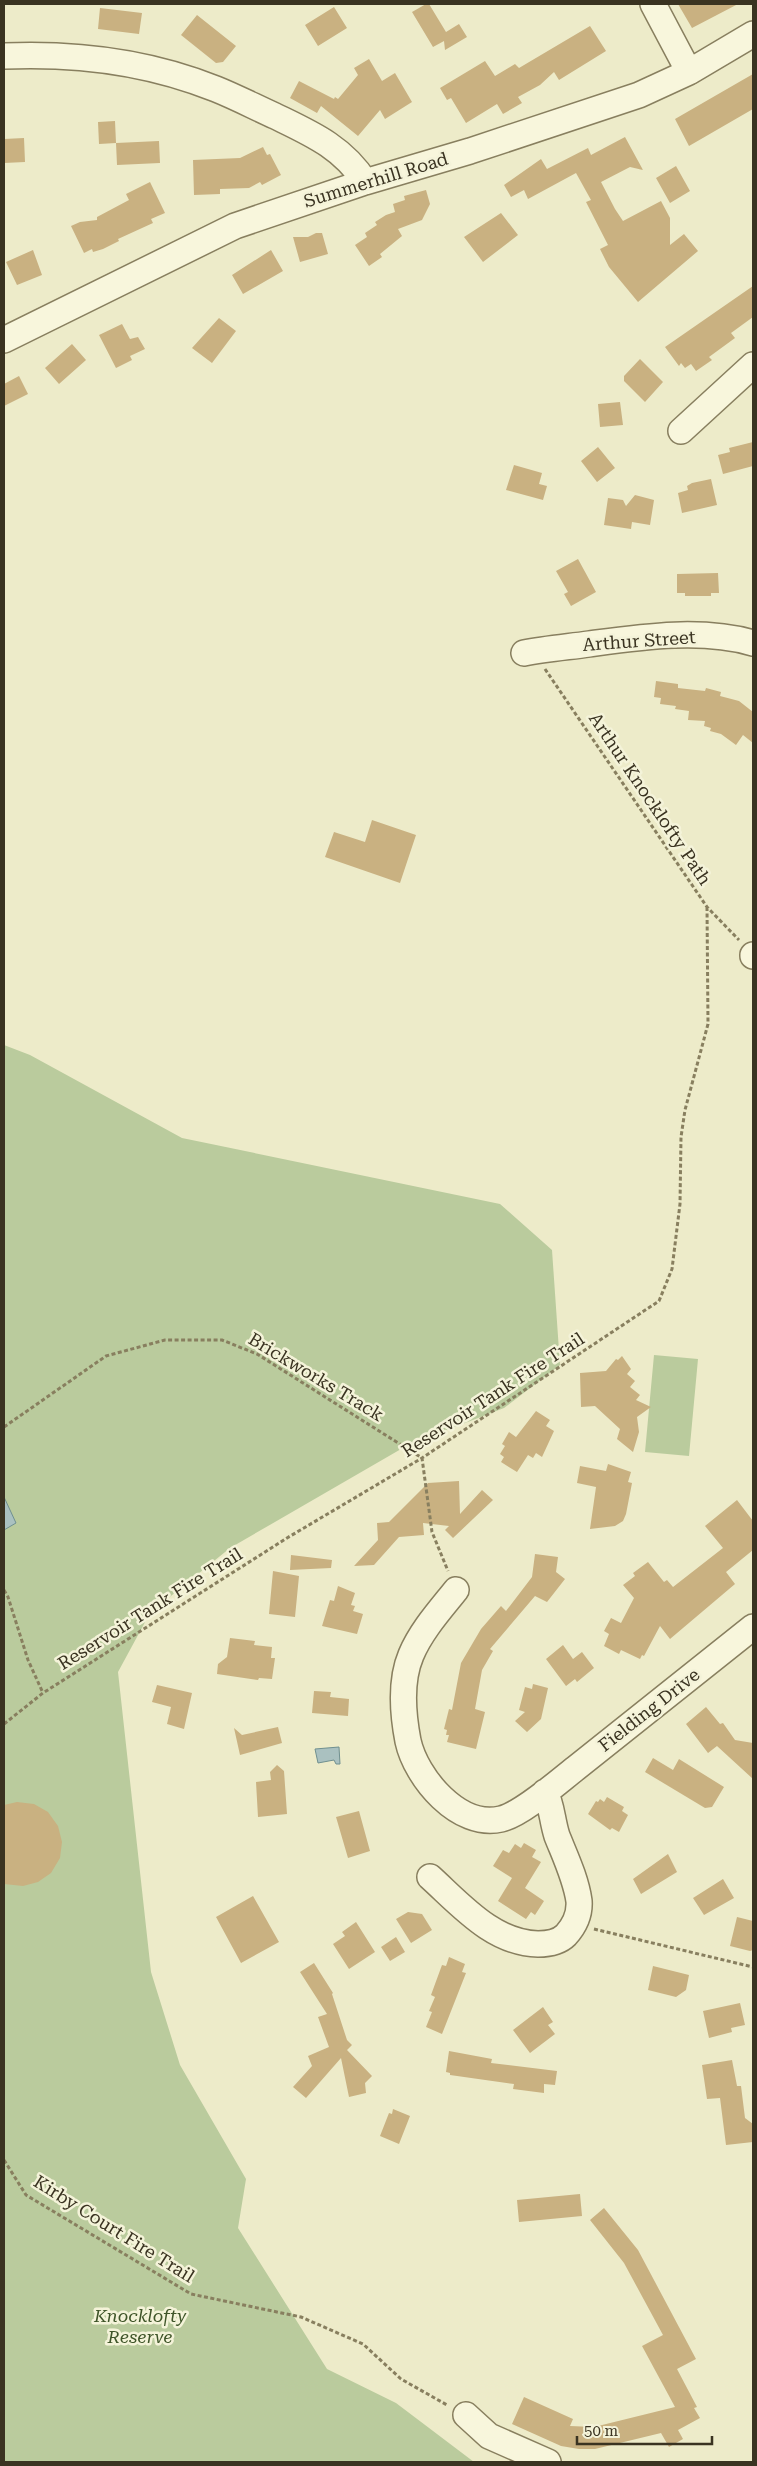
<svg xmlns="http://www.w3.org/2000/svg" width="757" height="2466" font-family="'Roboto Serif',serif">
  <rect width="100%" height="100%" fill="#edebc9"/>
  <path fill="#bacb9d" d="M4,1045L30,1055L182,1138L500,1204L552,1250L560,1365L504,1408L408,1445L230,1548L150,1613L118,1672L151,1972L180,2065L246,2179L238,2228L327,2369L396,2403L474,2462H4Z
    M654,1355L698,1359L689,1456L645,1452Z"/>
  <path fill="#aac1c0" stroke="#709090" d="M4,1497L16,1523L4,1530Z
    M339,1747L340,1764H336L334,1760L318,1763L315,1749Z"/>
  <path fill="#c9b181" d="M426,4H429L446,32L459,24L467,37L445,50L444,41L433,47L412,12Z
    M678,4H738L692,28Z
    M334,7L347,28L318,46L305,25Z
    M100,8L142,13L139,34L98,29Z
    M197,15L236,46L223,62L216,63L181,35Z
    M590,26L606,51L559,80L554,72L540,85L518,97L522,103L503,114L497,104L466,123L451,98L447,100L440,88L485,61L495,76L515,64L519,68Z
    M369,59L382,81L395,73L412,102L385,119L380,110L358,136L321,106L317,113L290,98L299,81L334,99L335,97L338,99L358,75L354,68Z
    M753,74V109L689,146L675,119Z
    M115,121L116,143L99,144L98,122Z
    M625,137L643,170L630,167L601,182L615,209L623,221L661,201L670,218V245L684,234L698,251L638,302L609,267L600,249L608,245L586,202L591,200L576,173L528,199L524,190L511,197L504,185L541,159L547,169L588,148L591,155Z
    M24,138L25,162L4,163V139Z
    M159,141L160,163L117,165L116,143Z
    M263,147L267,155L270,154L281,175L262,185L260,182L249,188L220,189V194L194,195L193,160L240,158Z
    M676,166L690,191L670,203L656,178Z
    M150,182L165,213L151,219L153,223L118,239L119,241L103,249L93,252L92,249L84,253L71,226L80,222L97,220V217L129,200L126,194Z
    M426,190L430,204L422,220L398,229L402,236L380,254L382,257L369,266L355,245L367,237L365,233L377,225L375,222L386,215L395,212L393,204L405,200L404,196Z
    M501,213L518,235L483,262L464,237Z
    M316,233H322L328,254L300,262L293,237H308Z
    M33,250L42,275L17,285L6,262Z
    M271,250L283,271L243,294L232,275Z
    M753,286V317L731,333L735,338L709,357L712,360L696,371L691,364L685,368L681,363L679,366L665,347Z
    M219,318L236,331L212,363L192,348Z
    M122,324L130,339L138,337L145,349L130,356L132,360L116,368L99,335Z
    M72,344L86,360L59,384L45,368Z
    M640,359L663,382L645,402L624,381V376Z
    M19,376L28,394L4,406V384Z
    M620,402L623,425L600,427L598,404Z
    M753,442V466L723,474L718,455L730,452L729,448Z
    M598,447L615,468L597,482L581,461Z
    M514,465L542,473L539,484L547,486L543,500L506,490Z
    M711,479L717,505L682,513L678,493L688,490L687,486L692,483Z
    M635,495L654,500L650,525L632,522L631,529L604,525L608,498L623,500L626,506Z
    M578,559L596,592L571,606L564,594L568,592L556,571Z
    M718,573L719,593H711V596H685V593H677V574Z
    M656,681L678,684V688L705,691L706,688L721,692L720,696L739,701L753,712V743L743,735L736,745L721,734L710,731L711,728L704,726L705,721L688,720L689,711L675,709L676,706L660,704L661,698L654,697Z
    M372,820L416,835L400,883L325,857L334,832L365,842Z
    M622,1356L631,1369L627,1374L635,1381L630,1387L640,1395L636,1400L651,1407L637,1417L639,1432L633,1452L617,1439L620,1429L595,1406L581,1407L580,1373L606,1371L616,1359L618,1360Z
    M536,1411L550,1420L546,1426L554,1431L542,1457L536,1453L533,1458L528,1455L517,1472L501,1462L504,1457L500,1454L505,1446L502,1444L509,1432L516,1437Z
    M608,1464L631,1472L628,1482L632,1483L626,1514L623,1521L615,1526L590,1529L596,1487L577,1483L580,1466L606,1471Z
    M459,1481L460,1514L482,1490L493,1500L453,1538L445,1530L449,1526L423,1523L424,1535L399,1537L374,1565L354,1566L378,1540L377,1523L389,1522L428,1483Z
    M737,1500L753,1521V1550L726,1572L735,1584L670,1639L660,1626L644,1656L642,1655L640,1659L621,1650L619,1654L604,1646L609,1634L604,1631L611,1618L621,1623L634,1598L623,1585L635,1576L633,1573L648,1562L664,1582L667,1580L673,1587L723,1548L705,1526Z
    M535,1554L558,1557L556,1572L565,1579L547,1602L535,1596L490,1649L493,1651L482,1670L475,1709L485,1712L476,1749L447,1742L449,1735H446L447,1730L444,1729L449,1709L452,1710L461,1663L481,1629L501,1606L506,1611L532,1577Z
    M291,1555L332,1560L331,1568L290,1570Z
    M273,1571L299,1576L295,1617L269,1614Z
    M338,1586L355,1593L351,1605L355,1606L353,1611L363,1614L357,1634L322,1626L330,1600L334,1601Z
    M230,1638L255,1641L254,1645L272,1647L271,1658H275L272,1679L259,1678L258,1680L217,1674L218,1664L227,1657Z
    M563,1645L573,1659L582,1652L594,1668L577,1682L575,1679L566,1686L546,1659Z
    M533,1684L548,1688L541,1719L527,1732L515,1721L525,1712L519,1710L525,1687L532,1689Z
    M157,1685L192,1693L184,1729L167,1724L171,1707L152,1702Z
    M314,1691L331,1692L330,1697L349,1699L348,1716L312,1713Z
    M706,1707L720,1724L723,1723L735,1740L753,1743V1779L717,1746L708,1753L686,1724Z
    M278,1727L282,1743L240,1755L234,1728L242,1735Z
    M653,1758L673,1770L679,1759L724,1787L712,1807L705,1808L645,1772Z
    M277,1765L284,1771L287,1814L258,1817L256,1782L271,1780L270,1772Z
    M607,1797L624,1807L622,1811L628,1815L619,1832L612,1828L610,1830L588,1814L596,1801L598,1802L600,1799L604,1802Z
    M17,1802L34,1804L48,1812L58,1826L62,1842L60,1858L51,1873L38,1882L23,1886L4,1884V1805Z
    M359,1811L370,1851L348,1858L336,1817Z
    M524,1843L536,1850L532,1857L541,1862L525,1888L544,1901L535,1915L531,1912L526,1919L498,1901L512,1878L493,1866L503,1850L509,1853L515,1844L521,1848Z
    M668,1854L677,1872L641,1894L633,1879Z
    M723,1879L734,1898L704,1915L693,1898Z
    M253,1896L279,1942L241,1963L216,1917Z
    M408,1912L422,1914L432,1930L411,1943L396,1919Z
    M737,1917L753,1921V1950L750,1951L730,1946Z
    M356,1922L375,1952L349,1969L333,1944L345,1936L342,1932Z
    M396,1937L405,1952L390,1961L381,1947Z
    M449,1957L465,1964L462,1972L466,1973L442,2034L426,2027L432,2012L429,2011L435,1997L431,1995L442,1965L446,1966Z
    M314,1963L333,1993L332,1994L347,2040L352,2045L347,2050L372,2076L365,2083L366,2093L349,2097L341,2058L306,2098L293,2087L312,2066L308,2056L329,2047L318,2017L327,2014L300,1972Z
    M653,1966L689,1975L686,1990L676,1997L648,1990Z
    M740,2003L745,2025L731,2028L732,2032L709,2038L703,2011Z
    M543,2007L553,2022L548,2025L555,2034L530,2053L513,2030Z
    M449,2051L492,2059L491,2063L557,2071L555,2085L544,2084V2093L513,2089L514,2084L450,2075V2073L446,2072Z
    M732,2060L737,2086H741L745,2118L753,2124V2142L726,2145L720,2098L707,2099L702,2065Z
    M393,2109L410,2116L399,2144L380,2136L389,2113L392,2114Z
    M580,2194L582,2216L519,2222L517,2200Z
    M604,2208L638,2250L696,2359L677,2369L697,2407L694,2408L700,2418L678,2430L683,2439L669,2447L661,2433L595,2449H579L561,2446L512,2424L524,2397L573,2419L570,2426L594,2427L675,2407L642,2346L663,2335L624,2263L590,2220Z"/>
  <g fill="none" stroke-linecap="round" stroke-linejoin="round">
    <g stroke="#887f5f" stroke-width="28">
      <path id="minor" d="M653,4L689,72
        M4,56C76,53 149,62 216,89C236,97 255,107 275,116C310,133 343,147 365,182
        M4,340L235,226L365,182L470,151L639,95L689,72L753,34
        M681,431L753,365
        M524,653C545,649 567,647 589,644C641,637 701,628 753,643
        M753,955V956
        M456,1590C440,1610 421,1631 411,1655C400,1681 403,1715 408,1741C416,1778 459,1829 501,1819C522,1814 558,1782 576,1768C635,1721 694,1674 753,1627
        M430,1877C461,1905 493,1943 538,1944C548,1944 559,1942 566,1935C575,1925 580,1915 579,1901C576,1879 565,1856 557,1836C552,1821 552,1805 545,1792
        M466,2415L489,2436L548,2462"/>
    </g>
    <path stroke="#887f5f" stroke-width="3" stroke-dasharray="4 2.5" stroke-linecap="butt" d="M545,669L707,907L739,940
      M4,1427L106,1356L165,1340H222L257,1354L422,1458L432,1532L448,1571
      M4,1590L8,1597L28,1660L43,1693
      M4,1724L43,1693L287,1538L422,1458L659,1301L672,1269L680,1204L681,1137L685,1110L708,1024L707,907
      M594,1929L753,1967
      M4,2160L26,2195L191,2294L301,2317L363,2344L401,2379L447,2405"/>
    <use href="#minor" stroke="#f8f6dc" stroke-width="25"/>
  </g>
  <g text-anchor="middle" stroke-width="5" stroke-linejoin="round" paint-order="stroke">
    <g font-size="18" fill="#3a3321" stroke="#f4f3d9">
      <text transform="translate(376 180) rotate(-17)" y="6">Summerhill Road</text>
      <text transform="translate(639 641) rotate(-4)" y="6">Arthur Street</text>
      <text transform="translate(650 799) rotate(56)" y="6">Arthur Knocklofty Path</text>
      <text transform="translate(316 1377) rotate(31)" y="6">Brickworks Track</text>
      <text transform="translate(493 1395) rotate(-33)" y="6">Reservoir Tank Fire Trail</text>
      <text transform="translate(150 1609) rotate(-32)" y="6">Reservoir Tank Fire Trail</text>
      <text transform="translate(649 1710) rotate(-38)" y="6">Fielding Drive</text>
      <text transform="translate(114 2229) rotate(32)" y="6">Kirby Court Fire Trail</text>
    </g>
    <g font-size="18" font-style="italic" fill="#3f5529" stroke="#f4f3d9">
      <text x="140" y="2322">Knocklofty<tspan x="140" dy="21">Reserve</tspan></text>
    </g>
  </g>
  <rect width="757" height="2466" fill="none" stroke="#3a3321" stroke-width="10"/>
  <path d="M577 2436v8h135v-8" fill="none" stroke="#3a3321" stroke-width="2.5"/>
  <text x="584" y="2436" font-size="15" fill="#3a3321" stroke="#f4f3d9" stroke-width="4" paint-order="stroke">50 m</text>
</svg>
